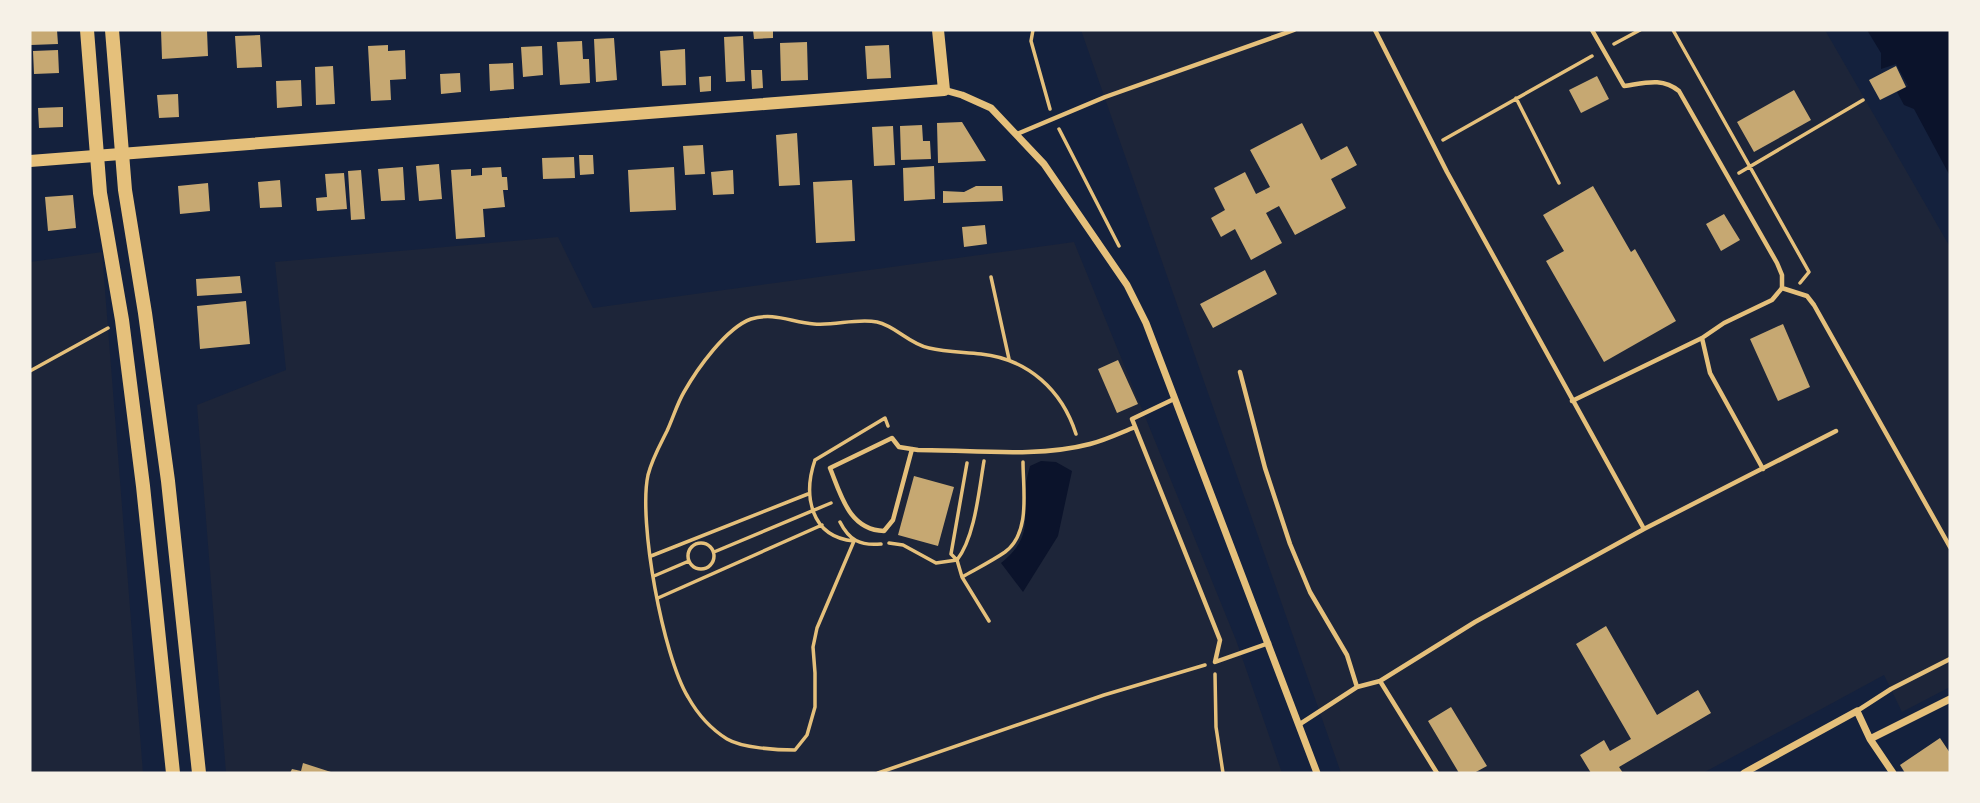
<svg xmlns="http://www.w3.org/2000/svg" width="1980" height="803" font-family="Raleway,sans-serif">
  <rect width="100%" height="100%" fill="#14213d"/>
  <path fill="#1d2539" d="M1081,30H1825L1950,247V687L1902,712L1884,675L1703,773H1341Z
    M558,237L593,308L1074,242L1236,640L1282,773H226L197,405L286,370L275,262Z
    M102,252L143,773H30V262Z"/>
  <path fill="#0b132b" d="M1867,30H1950V176L1914,109L1904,105L1897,92L1908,86L1896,64L1881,69V53Z
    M1041,461L1056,462L1072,471L1058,536L1023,592L1001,563C1030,539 1025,525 1025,493C1025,484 1028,474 1030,466Z"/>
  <path fill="#c6a872" d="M30,30H57L58,44L31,45Z
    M161,30H207L208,56L162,59Z
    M753,30H773V38L754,39Z
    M260,35L262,67L237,68L235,36Z
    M743,36L745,81L726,82L724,37Z
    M614,38L617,80L596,82L594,39Z
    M582,41L583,59H589L590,83L560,85L557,42Z
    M807,42L808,80L781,81L780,43Z
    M388,45V51L405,50L406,79L390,80L391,100L371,101L368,46Z
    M889,45L891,78L867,79L865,46Z
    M542,46L543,75L523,77L521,47Z
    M685,49L686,85L662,86L660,51Z
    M58,50L59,73L34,74L33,51Z
    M513,63L514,89L490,91L489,64Z
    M333,66L335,104L316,105L315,67Z
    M1896,66L1906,87L1880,100L1869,80Z
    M751,70H762L763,88L752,89Z
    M460,73L461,92L441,94L440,74Z
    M711,76V91L700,92L699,77Z
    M1597,76L1609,99L1581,113L1569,90Z
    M301,80L302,106L277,108L276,81Z
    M1794,90L1811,120L1754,152L1737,122Z
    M178,94L179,117L159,118L157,95Z
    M63,107V127L39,128L38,108Z
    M962,122L986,161L938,163L937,123Z
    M1302,123L1321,160L1347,146L1357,165L1331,179L1346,208L1295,235L1279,206L1266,213L1282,243L1251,260L1235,229L1221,237L1211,218L1225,210L1214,188L1245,172L1256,194L1270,187L1250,150Z
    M922,125L923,141H930L931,159L901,160L900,126Z
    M893,126L895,165L874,166L872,127Z
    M797,133L800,185L779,186L776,135Z
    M703,145L705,174L685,175L683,146Z
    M579,155H593L594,174L580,175Z
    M574,157L575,178L543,179L542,158Z
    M439,164L442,199L419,201L416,166Z
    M934,166L935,199L904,201L903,168Z
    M403,167L405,200L381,201L378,169Z
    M501,167L502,177H507L508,190H503L505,207L483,209L485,237L456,239L451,170L471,169V176L482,175V168Z
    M674,167L676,210L630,212L628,170Z
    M361,170L365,219L351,220L348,171Z
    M733,170L734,194L713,195L711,172Z
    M344,173L347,209L317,211L316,198L327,197L325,174Z
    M280,180L282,207L260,208L258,182Z
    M852,180L855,241L816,243L813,182Z
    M208,183L210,211L180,214L178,186Z
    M976,186H1002L1003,201L943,203V191L964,192Z
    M1593,186L1631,252L1635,249L1676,321L1604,362L1546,261L1564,251L1543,215Z
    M73,195L76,228L48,231L45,197Z
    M1724,214L1740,240L1721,251L1706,224Z
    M985,225L987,244L964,247L962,227Z
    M1265,270L1277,294L1213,328L1200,304Z
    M240,276L242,293L197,296L196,279Z
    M246,301L250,344L200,349L197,306Z
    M1783,324L1810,387L1778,401L1750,339Z
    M1118,360L1138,404L1117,413L1098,369Z
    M914,476L954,487L938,546L898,535Z
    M1606,626L1657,715L1698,690L1711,713L1619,767L1623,773H1591L1580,755L1604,740L1610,751L1631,739L1576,644Z
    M1451,707L1487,766L1474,773H1459L1428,721Z
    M1940,738L1950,753V773H1905L1900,765Z
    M303,763L334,773H290L292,769L301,771Z"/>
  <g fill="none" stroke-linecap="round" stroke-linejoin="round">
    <path stroke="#e5c07b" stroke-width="3.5" d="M1033,30L1031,41L1050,109
      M1673,30L1809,272L1800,283
      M1614,44L1640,30
      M1516,98L1559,183
      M1059,129L1119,246
      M1443,140L1592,56
      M1739,173L1863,100
      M991,277L1009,359
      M30,371L108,328
      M815,460C803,495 810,537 854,541L817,628L813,647L815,673V707L807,735L795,750C777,750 742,748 727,739C711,729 697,713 688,697C663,656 638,521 648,475C652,459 660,445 667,431C673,418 677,404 684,392C697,369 726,328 751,319C774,312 791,322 814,324C835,326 856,318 877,322C896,326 909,344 929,348C946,352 964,352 981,354C1028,359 1062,390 1076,434
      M815,460L885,418L888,426
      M984,461C979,490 975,537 957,560L962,577L989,621
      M840,522C849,540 860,546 881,544
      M889,543L903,545L936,563L957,560L951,554L967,463
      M688 556a13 13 0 1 1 26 0a13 13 0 1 1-26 0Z
      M714,552L831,503
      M651,556L808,494
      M654,576L689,561
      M962,577C976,569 992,561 1005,552C1031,533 1023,490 1023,462
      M658,598L822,525
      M1215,674L1216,727L1223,773
      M878,773L1104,695L1205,665"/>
    <path stroke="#e5c07b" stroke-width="4.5" d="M1375,30L1447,172L1644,529
      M1017,134L1105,97L1294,30
      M1782,288L1807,296L1814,305L1950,547
      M1702,338L1710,373L1763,469
      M1240,372L1265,468L1290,544L1310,592L1347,655L1357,687
      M1174,399L1132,419L1220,640L1215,662L1269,643
      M1572,401L1702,338L1724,323L1772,300L1782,288V275L1777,263L1679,91C1662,77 1645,83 1624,86L1592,30
      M912,449L893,520L884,531C849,530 841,495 830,468L892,438L899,447L918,450C973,450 1037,458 1090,444C1106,440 1120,433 1135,427
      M1380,681L1437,773
      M1857,711L1891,689L1950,659
      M1300,724L1357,687L1380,681L1475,622L1644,529L1836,431"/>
    <path stroke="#e5c07b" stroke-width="7" d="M944,90L962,95L991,108L1044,164L1127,285L1146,323L1317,773
      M1870,739L1893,773
      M1744,773L1857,711L1870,739L1950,699"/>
    <path stroke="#e5c07b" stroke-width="12" d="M30,161L944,90L938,30"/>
    <path stroke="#e5c07b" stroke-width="14" d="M87,30L100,193L122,320L143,486L173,773
      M112,30L125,190L145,313L168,481L199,773"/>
  </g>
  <rect width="1980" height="803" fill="none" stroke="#f6f1e7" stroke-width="63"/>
</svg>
